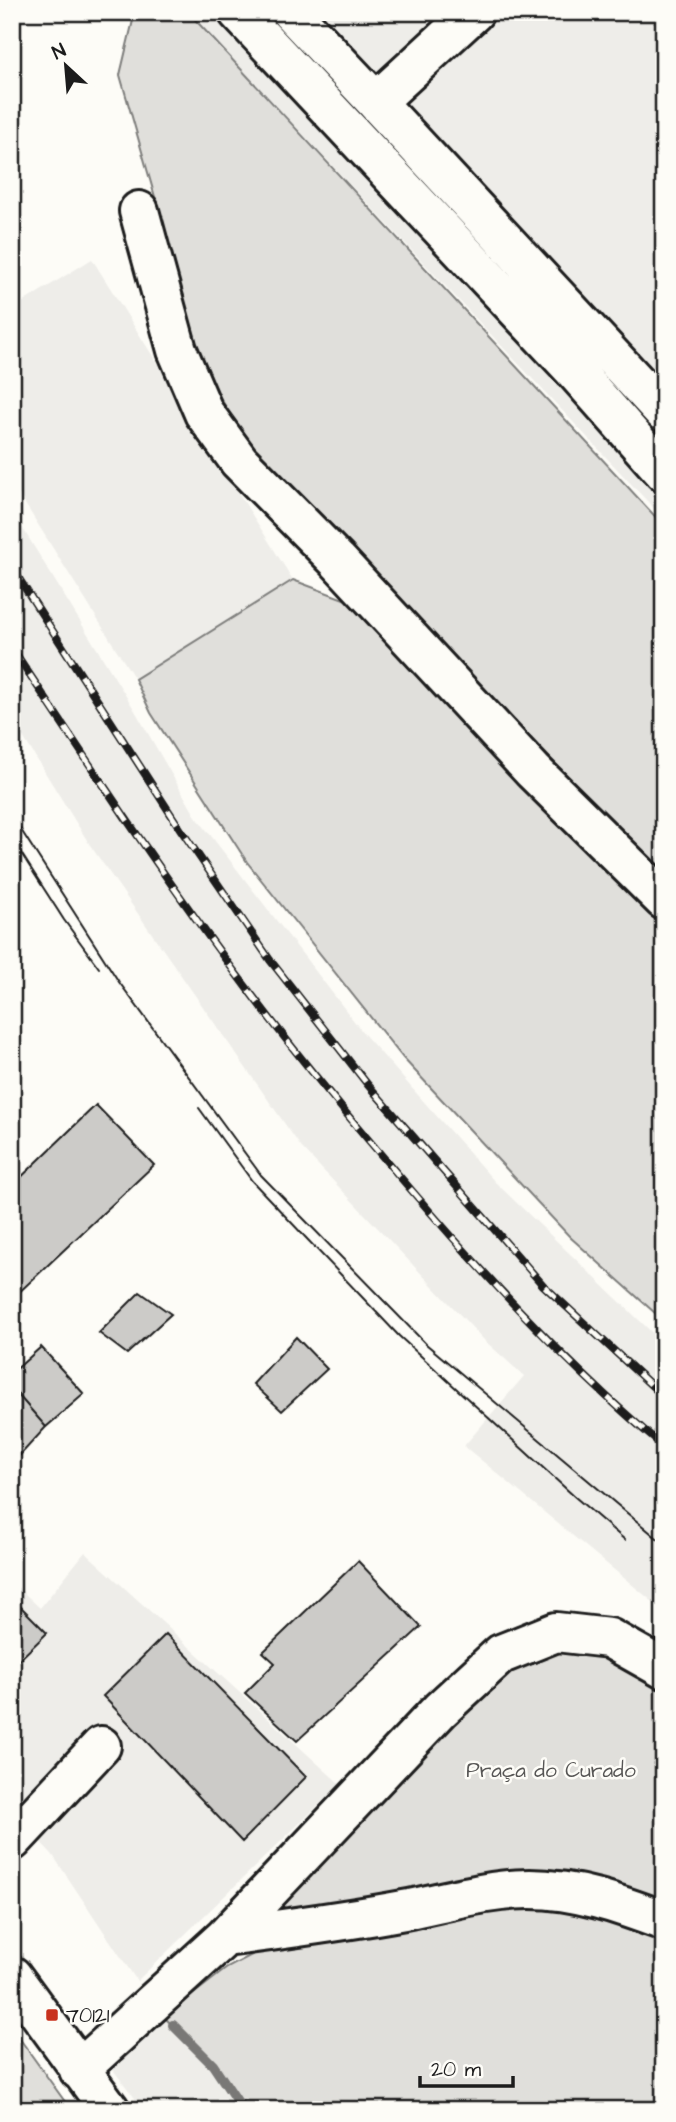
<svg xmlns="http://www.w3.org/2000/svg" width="676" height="2122" font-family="'Architects Daughter',sans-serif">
  <rect width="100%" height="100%" fill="#fdfcf7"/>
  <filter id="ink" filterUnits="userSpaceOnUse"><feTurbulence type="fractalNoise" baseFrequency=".0143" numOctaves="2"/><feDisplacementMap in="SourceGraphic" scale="14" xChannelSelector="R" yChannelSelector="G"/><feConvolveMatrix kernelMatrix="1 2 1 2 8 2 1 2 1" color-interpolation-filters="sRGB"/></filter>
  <g filter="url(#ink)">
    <path fill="#eeede9" d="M188,12H664V519Z
      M92,259L293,580L135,679L12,483V309Z
      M12,511L134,709L195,815L364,1034L495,1182L664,1344V1611L464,1446L524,1376L485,1341L301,1147L90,845L12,719Z
      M85,1552L340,1784L137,1981L52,1854L12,1812V1582L40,1608Z
      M164,2017L213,2065L243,2110H144L107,2062Z"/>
    <path fill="#e0dfdb" stroke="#7e7e7c" stroke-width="2" d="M135,12H188L664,526V875L256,456L189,347L157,204L120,75Z
      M293,580L360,605L664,918V1321L570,1237L403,1058L247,862L151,713L135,679Z
      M520,1642L664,1656V1916L548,1884L230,1938Z
      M542,1902L664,1934V2110H243L213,2065L164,2017L227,1968L261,1950Z
      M12,2028L71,2110H72H20L12,2099Z"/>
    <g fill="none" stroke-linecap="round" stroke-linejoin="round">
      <path stroke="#797876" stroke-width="10" d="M173,2025L213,2065L243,2110"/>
    </g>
    <path fill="#cccbc8" stroke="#1c1c1c" stroke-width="2" d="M96,1105L154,1165L12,1299V1186Z
      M140,1292L171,1314L127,1354L99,1333Z
      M296,1337L327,1369L282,1411L253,1384Z
      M41,1347L84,1394L46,1427L12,1388V1373Z
      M12,1388L46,1427L12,1464Z
      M358,1561L421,1627L297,1741L245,1693L275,1663L263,1652Z
      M21,1607L47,1633L12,1667V1615Z
      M166,1634L306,1777L242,1842L103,1696Z"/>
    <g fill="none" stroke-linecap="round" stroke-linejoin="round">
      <g stroke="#1c1c1c" stroke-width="44">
        <path id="minor" d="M238,12L571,367L664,472
          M291,12L376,102L474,12
          M376,102L664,412
          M139,211L177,350L204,413L239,461L337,560L533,771L664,900
          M12,1841L101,1746
          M225,1937C285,1929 345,1921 404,1910C445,1902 488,1889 530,1889C577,1889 621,1905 664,1921
          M12,1976L110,2110
          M79,2070L225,1937L440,1710L501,1654L556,1632L609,1638L664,1669"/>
      </g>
      <use href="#minor" stroke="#fdfcf7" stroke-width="38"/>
      <path stroke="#1c1c1c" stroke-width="2" d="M12,816L119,982L261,1175L426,1344L664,1544
        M12,839L64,920L99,968
        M199,1108L252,1181L399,1336L575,1497L625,1540"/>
      <g stroke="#1c1c1c" stroke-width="8">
        <path id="rail" d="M12,568L181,830L270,960L368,1085L543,1285L664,1397
          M12,648C88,762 163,877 246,987C298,1057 355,1125 413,1192C490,1282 572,1370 664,1447"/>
      </g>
      <use href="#rail" stroke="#fdfcf7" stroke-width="5" stroke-dasharray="16" stroke-linecap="butt"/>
    </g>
  </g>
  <rect fill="#c8321e" stroke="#fdfcf7" stroke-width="2.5" x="45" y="2008" width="14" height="14" rx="3.5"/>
  <g text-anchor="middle" stroke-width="5" stroke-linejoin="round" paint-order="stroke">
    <g font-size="21" fill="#575655" stroke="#fdfcf7">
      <text x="551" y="1777">Praça do Curado</text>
    </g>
    <g font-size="21" fill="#1c1c1c" stroke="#fdfcf7" text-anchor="start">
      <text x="66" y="2022">70121</text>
    </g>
  </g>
  <rect width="676" height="2122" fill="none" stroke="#fdfcf7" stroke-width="42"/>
  <rect x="21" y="21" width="634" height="2080" fill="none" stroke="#1c1c1c" stroke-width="2.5" filter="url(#ink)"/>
  <g transform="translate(66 66) rotate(334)" stroke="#fdfcf7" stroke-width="5" paint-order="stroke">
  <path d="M0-5L12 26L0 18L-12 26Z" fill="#1c1c1c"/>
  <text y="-10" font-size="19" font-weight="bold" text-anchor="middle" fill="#1c1c1c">N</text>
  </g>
  <path d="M420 2076v10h93v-10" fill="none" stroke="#1c1c1c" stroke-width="3.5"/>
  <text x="431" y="2076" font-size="21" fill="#1c1c1c" stroke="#fdfcf7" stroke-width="5" paint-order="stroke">20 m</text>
</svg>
